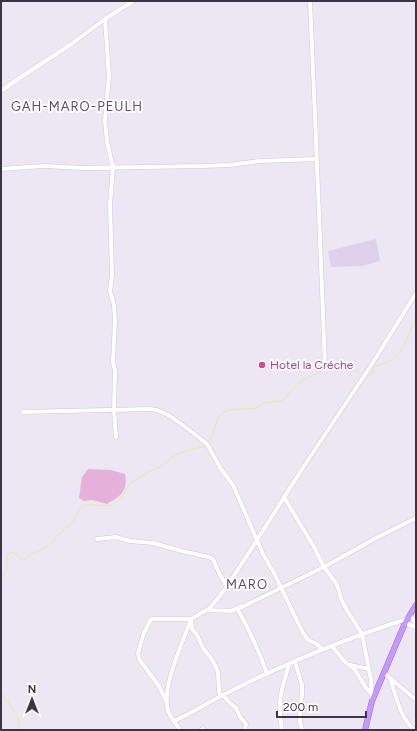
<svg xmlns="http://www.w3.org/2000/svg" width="417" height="731" font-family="Figtree,sans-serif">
  <rect width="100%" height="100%" fill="#ece7f3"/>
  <path fill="#ddd1eb" d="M376,239L380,261L362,266L331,267L328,251Z"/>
  <path fill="#e5b1db" d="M88,469L111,470L125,474C128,491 121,496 107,504L92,500L84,501L79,498L82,477Z"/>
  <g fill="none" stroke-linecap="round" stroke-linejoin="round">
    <path stroke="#e2eda6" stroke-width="1" d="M368,376L372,375L375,367C382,364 392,361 397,355C407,345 409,330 416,319
      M208,443L214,431L215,425L219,416L223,413L228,410L257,408L264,403L280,401L286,398L291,391L299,383L304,379L313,376L327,367L333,365L349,368L358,372
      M1,578C10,570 5,564 8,554L13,552L17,555L21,560C26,560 27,557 31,554C35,552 41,551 45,548C51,544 55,538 60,533C64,529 70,525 74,521C77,516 78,508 83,506C93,502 105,509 116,503C124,499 124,488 132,482C141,475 152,471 162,466C166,463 168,461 171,458C178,452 197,448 206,446
      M1,692L18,716L19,723L18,730"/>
    <g stroke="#cfc7dc" stroke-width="5">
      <path id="minor" d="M310,1L316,139L325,365
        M105,19L109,76L105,120L107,142L113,167L110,204L112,275L110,291L114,305L115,321L113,362L115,371L114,411L116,437
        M1,91L15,81L70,45L105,19L133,1
        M1,169L43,166L85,168L204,166L229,165L260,161L317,159
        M23,412L149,409L157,410L170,416L192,432L207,444L221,469L233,485L263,554L274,573L303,633L308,640L317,644L322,649
        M284,497L314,547L324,567L336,583L339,590L341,599L347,610L362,634L371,680L372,701
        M97,539L116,537L130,541L153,543L182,551L209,557L213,559L219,573L225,583L226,588
        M237,608C249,629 259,651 267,674
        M207,610L230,611L244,606L324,567L378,537L416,518
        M410,615L416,623
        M405,623L416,627
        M332,646L346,663L355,670L366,688L372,694
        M295,662L302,685V696L300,706V722L302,730
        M350,665L369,669
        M384,673L416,700
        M390,678C396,696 400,717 414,730
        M223,695L230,703L236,708L240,717L246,724L245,730
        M166,701L159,686L139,659L138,653L144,633L151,619H191L192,629L197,635L203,648L213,661L218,672L219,691L221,696
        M174,721C190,714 204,705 219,697C235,689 250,681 266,674C312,653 359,634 407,619
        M180,730C176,724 171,718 168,711C161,688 183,642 191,619L210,608L226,588L257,540L304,466L372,364L416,293
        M201,730L203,729
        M282,730C281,722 279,713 280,705C280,691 285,678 289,665"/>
    </g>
    <g stroke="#9d69de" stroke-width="6">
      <path id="major" d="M365,730L372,701L405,623L416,605"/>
    </g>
    <use href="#minor" stroke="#fff" stroke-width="4"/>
    <use href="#major" stroke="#c599fa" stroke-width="5"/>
  </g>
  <circle fill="#d1479c" stroke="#fff" stroke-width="1.5" cx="262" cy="365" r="4"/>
  <g text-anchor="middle" stroke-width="3.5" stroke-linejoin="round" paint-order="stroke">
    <g font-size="12" fill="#b23c85" stroke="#fff" text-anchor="start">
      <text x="270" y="369">Hotel la Créche</text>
    </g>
    <g font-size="13" letter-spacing="1" fill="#574e68" stroke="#fff">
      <text x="77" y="111">GAH-MARO-PEULH</text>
      <text x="247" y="589">MARO</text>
    </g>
  </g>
  <rect width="417" height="731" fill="none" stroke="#3b3645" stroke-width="4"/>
  <g transform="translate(32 699)" stroke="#ffffff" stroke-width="3" paint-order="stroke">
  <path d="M0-3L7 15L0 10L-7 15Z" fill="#3b3645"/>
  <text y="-6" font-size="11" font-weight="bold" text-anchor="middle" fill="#3b3645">N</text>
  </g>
  <path d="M277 711v6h89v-6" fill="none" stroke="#3b3645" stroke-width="2"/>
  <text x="283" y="711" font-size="12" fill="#3b3645" stroke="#ffffff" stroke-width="3" paint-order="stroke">200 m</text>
</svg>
